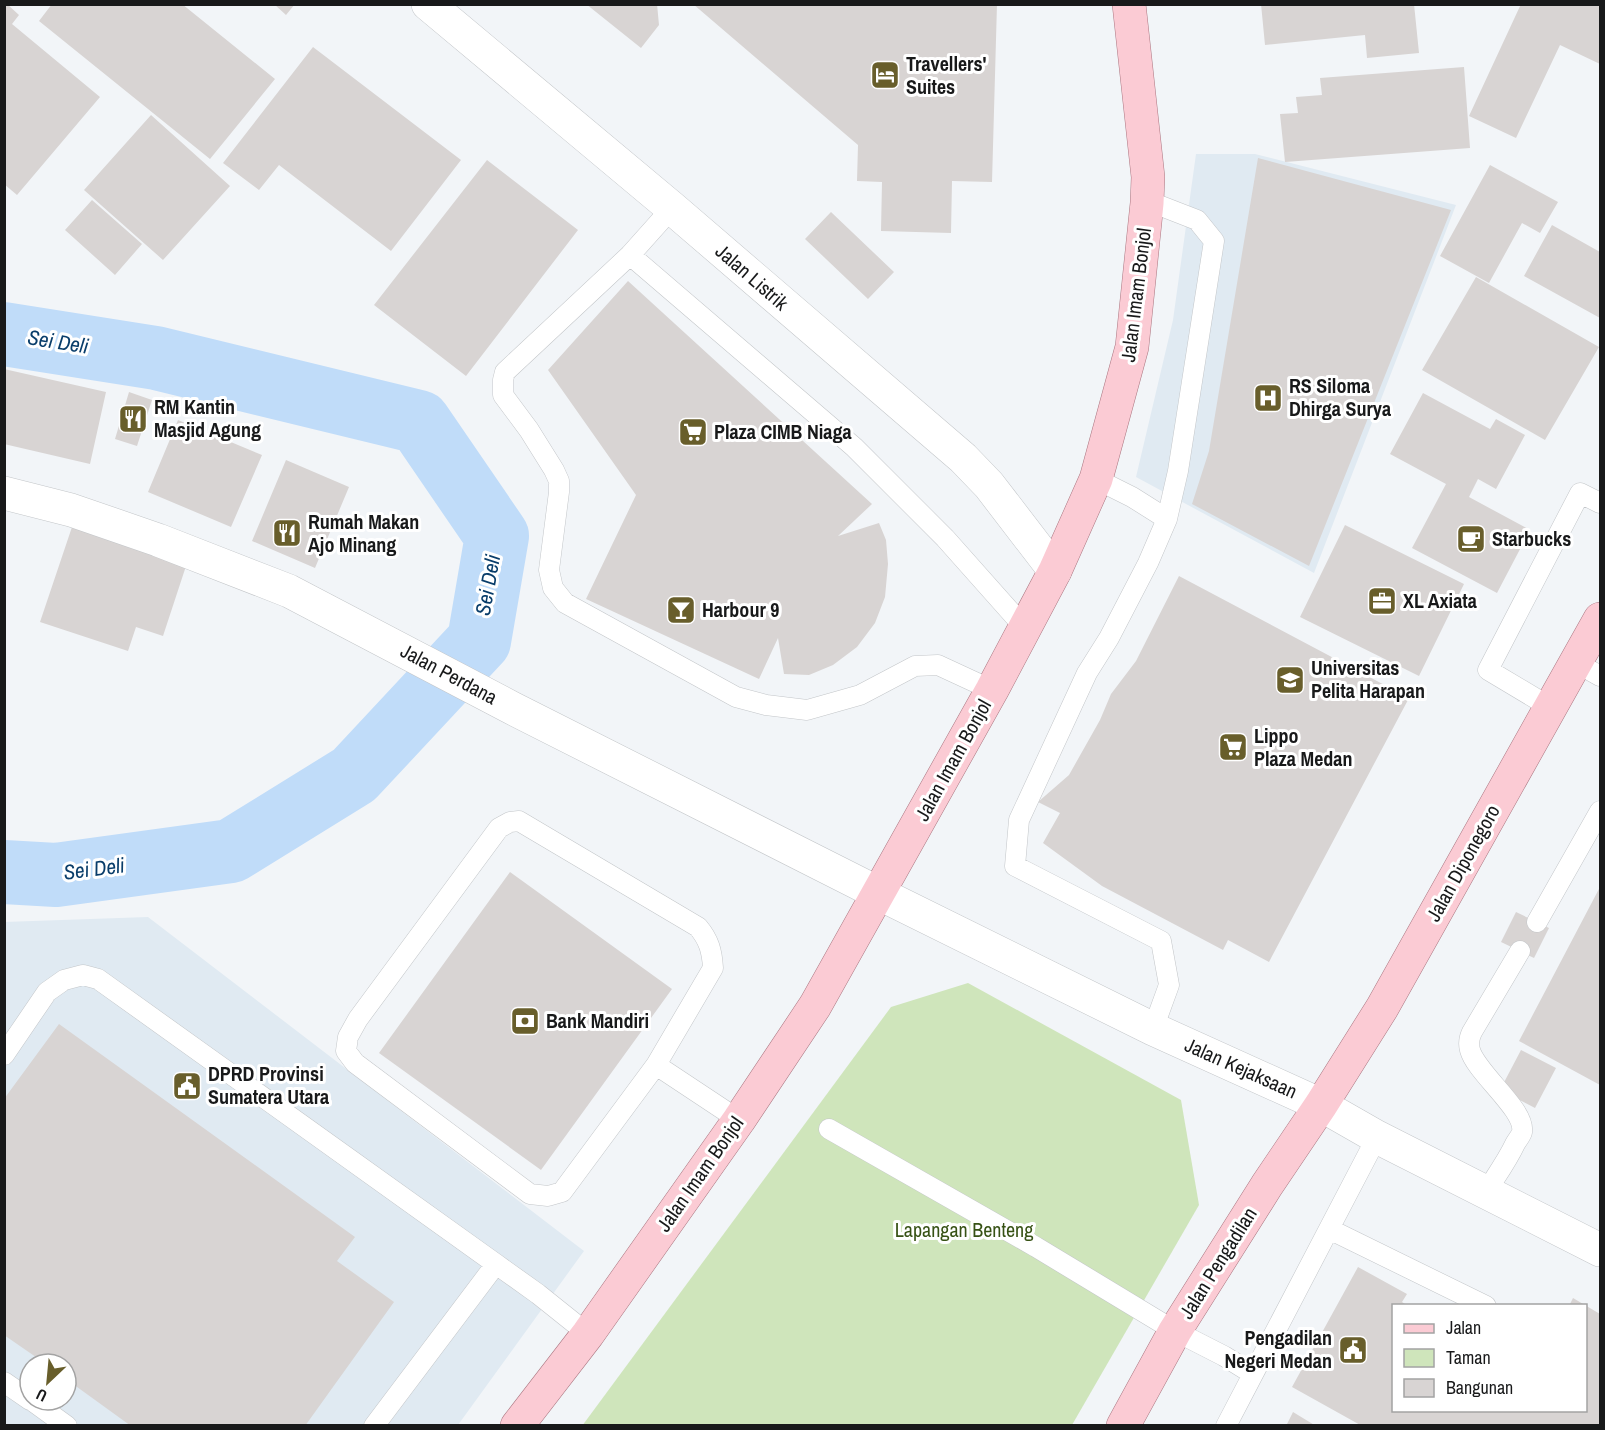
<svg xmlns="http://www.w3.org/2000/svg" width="1605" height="1430" font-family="'Archivo Narrow',sans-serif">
  <rect width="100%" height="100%" fill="#f2f5f8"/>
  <path fill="#e0eaf2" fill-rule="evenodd" d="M1196,154H1255L1456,205L1314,573L1136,477L1173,320Z
    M148,917L584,1251L458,1425H5L4,922ZM30,1364H66V1400H30Z"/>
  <path fill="#cfe5bb" d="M968,983L1181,1100L1199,1205L1072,1425L582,1426L891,1007Z"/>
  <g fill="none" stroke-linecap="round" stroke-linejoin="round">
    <path stroke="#c0dcf9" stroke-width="64" d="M4,334L156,358L419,422L497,536L479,641L354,775L231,851L56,875L4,872"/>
  </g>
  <path fill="#d8d4d3" d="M4,4H7L19,15L12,24L100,97L17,195L4,184Z
    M52,4H182L275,79L210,159L39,21Z
    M274,4H295L286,15Z
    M586,4H657L659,25L641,48Z
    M693,4H997L992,182L952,181L951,233L881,231L882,182L857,181L858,145Z
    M1261,4H1414L1419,53L1367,58L1365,35L1265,45Z
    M1521,4H1600V64L1560,45L1516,138L1469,116Z
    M313,47L461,160L391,251L279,165L259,190L223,163Z
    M1464,67L1470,148L1285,162L1280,114L1298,113L1296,97L1322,95L1320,78Z
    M151,115L230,186L163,260L84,190Z
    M1258,158L1451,210L1309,566L1192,504L1209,451Z
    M487,160L578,230L466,376L374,305Z
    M1490,165L1558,202L1540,233L1522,223L1489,283L1440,256Z
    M92,200L142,244L115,275L65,230Z
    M831,212L894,272L868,299L805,239Z
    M1552,225L1600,252V318L1524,276Z
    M1476,277L1599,347L1545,440L1422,370Z
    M628,281L872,504L838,536L879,523L886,540L888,564L885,597L875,623L857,647L833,665L809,675L784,674L778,638L759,679L586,599L636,495L548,370Z
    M4,369L106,392L90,464L4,444Z
    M129,392L152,400L137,446L115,439Z
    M1423,393L1490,429L1496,419L1525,435L1496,489L1478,479L1469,497L1530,530L1497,593L1412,548L1446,484L1390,454Z
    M178,420L262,455L231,527L148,492Z
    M286,460L349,487L315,568L252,541Z
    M73,524L187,563L163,636L136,627L128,651L40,622Z
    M1345,525L1464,584L1419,676L1300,617Z
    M1179,576L1409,698L1269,962L1228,940L1223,950L1102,886L1043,843L1060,813L1038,802L1069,775L1100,720L1111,694L1136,661Z
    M510,872L672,989L541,1170L379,1053Z
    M1600,887V1085L1519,1041Z
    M1516,912L1549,928L1534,958L1501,942Z
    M59,1024L355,1237L337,1261L394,1302L305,1426H131L66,1379V1364H46L4,1335V1099Z
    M1521,1050L1556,1068L1535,1108L1500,1090Z
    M1358,1267L1407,1294L1402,1302L1408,1306H1394V1410H1586V1306H1569L1573,1298L1600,1314V1426H1362L1292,1387Z
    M1293,1412L1316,1426H1286Z"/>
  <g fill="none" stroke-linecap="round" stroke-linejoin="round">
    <g stroke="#c3c6c9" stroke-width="21">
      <path id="service" d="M1147,203L1161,206L1197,220L1214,241L1178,471L1167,519L1148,563L1109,638L1087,673L1019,820L1015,866L1161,941L1169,985L1153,1029
        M672,208L630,255L505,372L503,380V395L529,430L554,470L559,481V492L549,570L553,588L565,603L736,697L766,705L807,710L860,695L915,666L938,665L992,690
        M630,255L854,447L945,538L1025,628
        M1096,479L1132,497L1167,519
        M1575,662L1600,676
        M1550,707L1488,670L1580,493L1600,503
        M519,821L698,927C709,940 712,951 713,968L656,1065L562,1192L548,1196L530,1194L355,1063L346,1051L348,1037L358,1019L499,828L510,822Z
        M1537,922L1600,811
        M4,1055L47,992L64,980L83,975L98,979L496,1264L538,1294L588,1334
        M656,1065L739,1120
        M829,1129L1036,1247L1175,1331L1224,1356L1253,1374
        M1486,1192C1496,1176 1507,1161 1515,1144C1517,1140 1521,1136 1522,1132C1526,1110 1476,1073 1470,1050C1468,1043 1469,1038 1472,1032L1520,951
        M1329,1229L1486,1306
        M4,1382L30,1400
        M31,1400L67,1426
        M374,1426L496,1264
        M1226,1426L1377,1137"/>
    </g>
    <g stroke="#c3c6c9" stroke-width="34">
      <path id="minor" d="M428,4L672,208L963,458L989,485L1055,571"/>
    </g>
    <g stroke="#c3c6c9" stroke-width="34">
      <path id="secondary" d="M4,493L71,510L158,540L289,591L512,708L878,893L1153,1029L1321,1105L1377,1137L1600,1250"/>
    </g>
    <g stroke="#aa7680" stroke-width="34">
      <path id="primary" d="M517,1426L588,1334L739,1120L815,1006L992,690L1055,571L1096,479L1132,347L1147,203L1148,177L1129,4
        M1123,1426L1175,1331L1267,1185L1321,1105L1382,1008L1600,619"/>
    </g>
    <use href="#service" stroke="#fff" stroke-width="20"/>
    <use href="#minor" stroke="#fff" stroke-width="33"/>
    <use href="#secondary" stroke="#fff" stroke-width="33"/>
    <use href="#primary" stroke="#fbcbd4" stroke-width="33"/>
  </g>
  <defs>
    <g id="hotel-square" transform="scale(1.5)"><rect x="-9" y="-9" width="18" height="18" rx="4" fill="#685e2b" stroke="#fff"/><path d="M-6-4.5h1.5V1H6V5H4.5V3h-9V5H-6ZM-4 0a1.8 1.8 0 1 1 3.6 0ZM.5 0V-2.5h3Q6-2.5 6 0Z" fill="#fff"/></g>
    <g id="hospital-square" transform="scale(1.5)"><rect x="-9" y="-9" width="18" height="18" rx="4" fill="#685e2b" stroke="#fff"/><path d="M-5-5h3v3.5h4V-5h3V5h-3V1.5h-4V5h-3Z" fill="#fff"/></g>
    <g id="restaurant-square" transform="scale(1.5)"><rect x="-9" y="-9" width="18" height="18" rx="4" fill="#685e2b" stroke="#fff"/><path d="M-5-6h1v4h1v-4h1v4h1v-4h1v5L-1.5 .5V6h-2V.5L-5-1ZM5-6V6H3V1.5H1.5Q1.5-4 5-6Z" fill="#fff"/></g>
    <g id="supermarket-square" transform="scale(1.5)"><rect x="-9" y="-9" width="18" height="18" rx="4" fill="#685e2b" stroke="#fff"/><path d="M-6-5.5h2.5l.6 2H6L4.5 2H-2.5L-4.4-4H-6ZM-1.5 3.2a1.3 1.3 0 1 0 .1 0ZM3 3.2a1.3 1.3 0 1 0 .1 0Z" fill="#fff"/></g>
    <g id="cafe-square" transform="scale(1.5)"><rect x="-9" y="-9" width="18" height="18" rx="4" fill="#685e2b" stroke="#fff"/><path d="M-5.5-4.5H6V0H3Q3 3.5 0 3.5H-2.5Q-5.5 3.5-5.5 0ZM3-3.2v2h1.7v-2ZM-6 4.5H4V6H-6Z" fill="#fff"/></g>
    <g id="office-square" transform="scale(1.5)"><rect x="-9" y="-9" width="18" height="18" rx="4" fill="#685e2b" stroke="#fff"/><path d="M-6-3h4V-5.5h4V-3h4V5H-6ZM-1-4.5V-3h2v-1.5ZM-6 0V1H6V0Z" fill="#fff"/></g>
    <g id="bar-square" transform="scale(1.5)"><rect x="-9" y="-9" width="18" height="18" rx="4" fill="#685e2b" stroke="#fff"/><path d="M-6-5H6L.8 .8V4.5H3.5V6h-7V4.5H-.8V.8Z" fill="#fff"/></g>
    <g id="university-square" transform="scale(1.5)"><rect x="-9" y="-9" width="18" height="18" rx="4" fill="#685e2b" stroke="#fff"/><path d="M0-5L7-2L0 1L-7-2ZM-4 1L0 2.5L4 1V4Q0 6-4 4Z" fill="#fff"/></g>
    <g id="bank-square" transform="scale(1.5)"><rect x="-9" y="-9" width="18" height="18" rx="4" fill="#685e2b" stroke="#fff"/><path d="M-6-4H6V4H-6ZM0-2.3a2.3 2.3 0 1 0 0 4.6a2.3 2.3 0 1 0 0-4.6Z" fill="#fff"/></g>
    <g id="civic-square" transform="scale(1.5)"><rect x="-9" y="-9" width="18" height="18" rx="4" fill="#685e2b" stroke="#fff"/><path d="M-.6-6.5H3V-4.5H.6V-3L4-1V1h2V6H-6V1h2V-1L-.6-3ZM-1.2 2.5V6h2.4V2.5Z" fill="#fff"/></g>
  </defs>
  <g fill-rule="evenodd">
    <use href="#hotel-square" x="885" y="75"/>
    <use href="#hospital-square" x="1268" y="398"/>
    <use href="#restaurant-square" x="133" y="419"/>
    <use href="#supermarket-square" x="693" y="432"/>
    <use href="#restaurant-square" x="287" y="533"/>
    <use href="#cafe-square" x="1471" y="539"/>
    <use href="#office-square" x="1382" y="601"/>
    <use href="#bar-square" x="681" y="610"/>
    <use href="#university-square" x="1290" y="680"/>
    <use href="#supermarket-square" x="1233" y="747"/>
    <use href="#bank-square" x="525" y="1021"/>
    <use href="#civic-square" x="187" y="1086"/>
    <use href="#civic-square" x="1353" y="1350"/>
  </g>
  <g text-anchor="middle" stroke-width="6" stroke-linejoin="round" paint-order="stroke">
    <g font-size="20" font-weight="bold" fill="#18191a" stroke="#fff" text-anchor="start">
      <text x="906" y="71">Travellers'<tspan x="906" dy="23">Suites</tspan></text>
      <text x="1289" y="393">RS Siloma<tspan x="1289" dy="23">Dhirga Surya</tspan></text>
      <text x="154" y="414">RM Kantin<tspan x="154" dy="23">Masjid Agung</tspan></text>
      <text x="714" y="439">Plaza CIMB Niaga</text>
      <text x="308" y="529">Rumah Makan<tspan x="308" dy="23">Ajo Minang</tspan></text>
      <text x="1492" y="546">Starbucks</text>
      <text x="1403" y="608">XL Axiata</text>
      <text x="702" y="617">Harbour 9</text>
      <text x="1311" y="675">Universitas<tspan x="1311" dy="23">Pelita Harapan</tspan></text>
      <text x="1254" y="743">Lippo<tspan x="1254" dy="23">Plaza Medan</tspan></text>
      <text x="546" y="1028">Bank Mandiri</text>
      <text x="208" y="1081">DPRD Provinsi<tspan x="208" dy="23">Sumatera Utara</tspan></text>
      <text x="1332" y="1345" text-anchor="end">Pengadilan<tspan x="1332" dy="23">Negeri Medan</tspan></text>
    </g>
    <g font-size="20" fill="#18191a" stroke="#fff">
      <text transform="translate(752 277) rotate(41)" y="7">Jalan Listrik</text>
      <text transform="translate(1136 295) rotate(-83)" y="7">Jalan Imam Bonjol</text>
      <text transform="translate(449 674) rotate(28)" y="7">Jalan Perdana</text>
      <text transform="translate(953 760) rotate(-61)" y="7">Jalan Imam Bonjol</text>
      <text transform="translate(1463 863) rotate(-61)" y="7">Jalan Diponegoro</text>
      <text transform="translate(1241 1068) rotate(24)" y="7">Jalan Kejaksaan</text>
      <text transform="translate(700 1174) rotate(-55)" y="7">Jalan Imam Bonjol</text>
      <text transform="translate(1218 1263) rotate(-58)" y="7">Jalan Pengadilan</text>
    </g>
    <g font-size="20" fill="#375215" stroke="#fff">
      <text x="964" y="1237">Lapangan Benteng</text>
    </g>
    <g font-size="21" font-style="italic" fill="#093d6a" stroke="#fff">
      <text transform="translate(58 342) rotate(9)" y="7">Sei Deli</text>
      <text transform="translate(488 585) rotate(-80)" y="7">Sei Deli</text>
      <text transform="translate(94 869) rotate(-7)" y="7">Sei Deli</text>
    </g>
  </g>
  <rect width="1605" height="1430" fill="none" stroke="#18191a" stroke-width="12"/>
  <rect x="1392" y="1304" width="195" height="108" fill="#ffffff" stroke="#a3a3a3" stroke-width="1.5"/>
  <rect x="1404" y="1324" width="30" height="9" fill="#fbcbd4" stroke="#a3a3a3" stroke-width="1.5"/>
  <text x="1446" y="1334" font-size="18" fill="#18191a">Jalan</text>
  <rect x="1404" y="1349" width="30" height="18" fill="#cfe5bb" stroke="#a3a3a3" stroke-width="1.5"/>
  <text x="1446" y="1364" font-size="18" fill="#18191a">Taman</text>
  <rect x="1404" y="1379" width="30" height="18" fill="#d8d4d3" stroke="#a3a3a3" stroke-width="1.5"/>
  <text x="1446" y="1394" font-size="18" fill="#18191a">Bangunan</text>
  <g transform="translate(48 1382) rotate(206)"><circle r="28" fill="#ffffff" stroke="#a3a3a3" stroke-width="1.5"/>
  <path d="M0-4.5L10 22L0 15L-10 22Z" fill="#685e2b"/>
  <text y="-9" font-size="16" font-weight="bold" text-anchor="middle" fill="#18191a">U</text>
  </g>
</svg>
